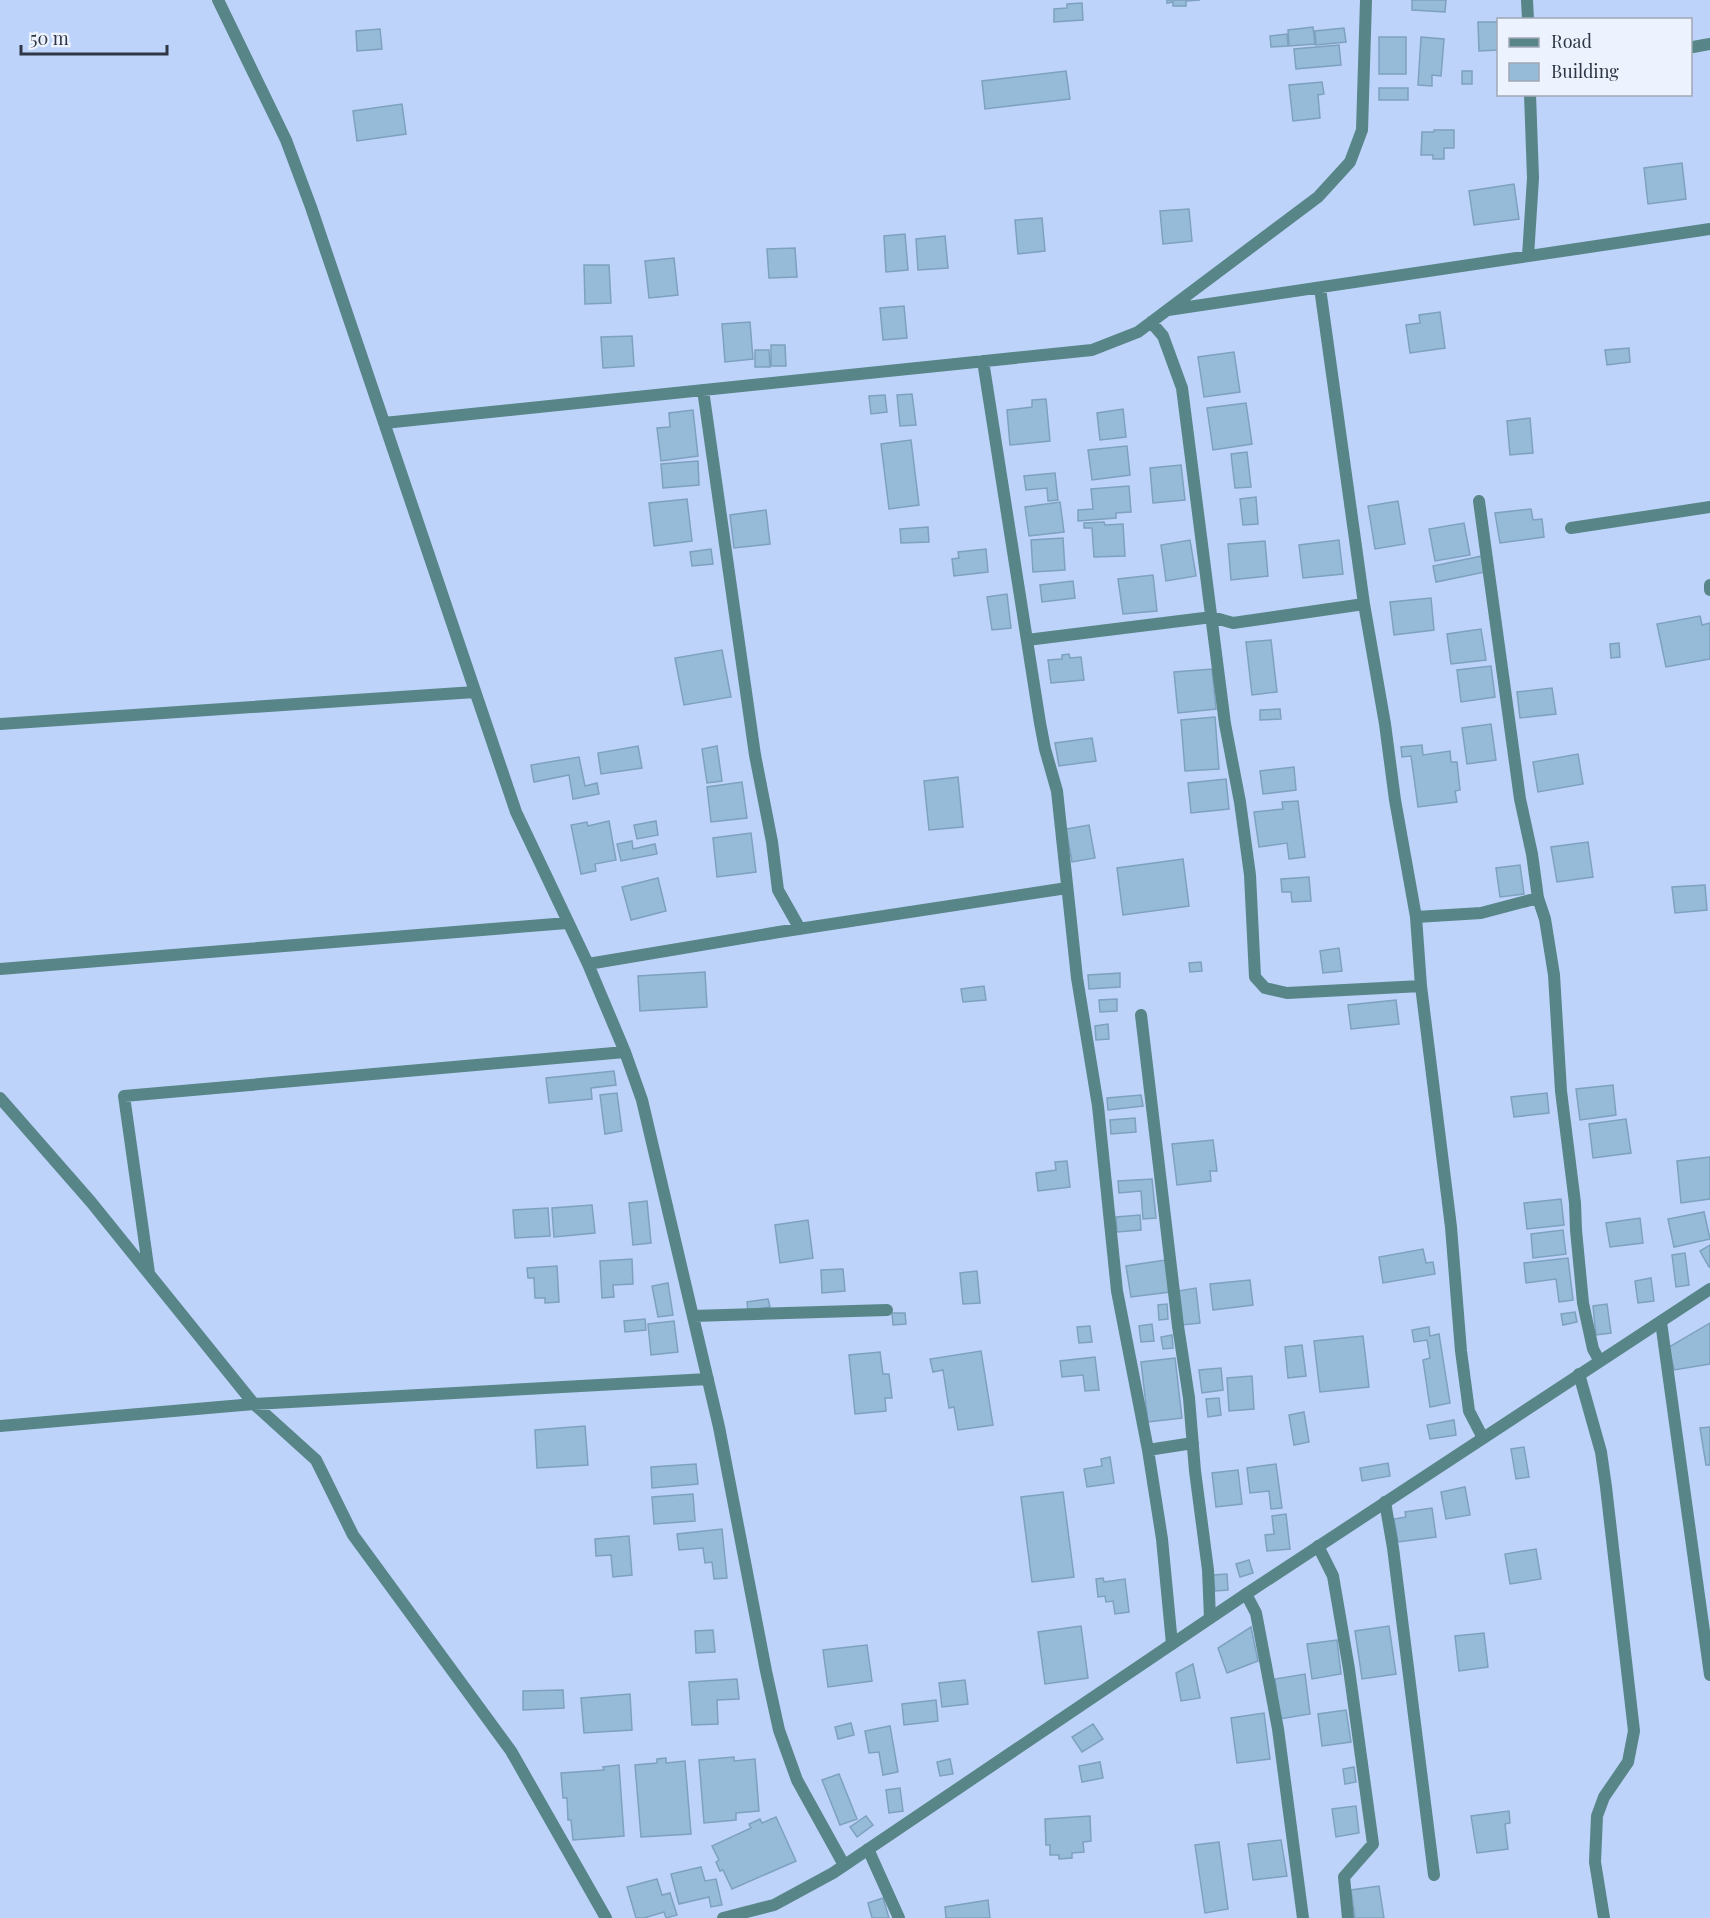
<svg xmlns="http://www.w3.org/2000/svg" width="1710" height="1918" font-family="'Playfair Display',serif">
  <rect width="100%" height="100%" fill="#bdd3f9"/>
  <path fill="#96bbd8" stroke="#7da1be" stroke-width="1.5" d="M1167,0H1200L1186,1V6H1173V2L1167,3Z
    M1412,0H1446L1445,12L1412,10Z
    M1082,3L1083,20L1054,22V9L1067,8V4Z
    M1478,22H1498V50L1479,51Z
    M1313,27L1315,44L1289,46L1288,30Z
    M1344,28L1346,42L1316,45L1315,31Z
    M380,29L382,49L357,51L356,31Z
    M1287,34L1288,46L1271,47L1270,36Z
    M1379,37H1406V74H1379Z
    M1421,37L1444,39L1441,76L1432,75V86L1418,85Z
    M1339,45L1341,65L1296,69L1294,49Z
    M1066,71L1070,99L985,109L982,81Z
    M1462,71H1472V84H1462Z
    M1322,82L1324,94L1318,95L1320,118L1293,121L1289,85Z
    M1379,88H1408V100H1379Z
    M402,104L406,134L357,141L353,111Z
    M1434,130H1454V148H1444V159H1433V155H1421L1422,132H1434Z
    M1682,163L1686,199L1648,204L1644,168Z
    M1514,184L1519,219L1474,225L1469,191Z
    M1189,209L1192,241L1163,244L1160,211Z
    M1042,218L1045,251L1018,254L1015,220Z
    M905,234L908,270L886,272L884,236Z
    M945,236L948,268L918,270L916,239Z
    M795,248L797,277L769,278L767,249Z
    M674,258L678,295L649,298L645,261Z
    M584,265H609L611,303L585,304Z
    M904,306L907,338L883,340L880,308Z
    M1440,312L1445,348L1410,353L1406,325L1420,323L1419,315Z
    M750,322L753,359L725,362L722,324Z
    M632,336L634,366L603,368L601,337Z
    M771,345H785L786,366H771Z
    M1629,348L1630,362L1607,365L1605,350Z
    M755,350H769L770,367H755Z
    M1234,352L1240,392L1204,397L1198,357Z
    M912,394L916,425L900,426L897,395Z
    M885,395L887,412L871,414L869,396Z
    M1046,399L1050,441L1010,445L1007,410L1032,407V400Z
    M1246,403L1252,444L1213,450L1207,408Z
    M1123,409L1126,437L1100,440L1097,413Z
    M693,410L698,456L661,461L657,428L670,427L669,413Z
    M1530,418L1533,453L1510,455L1507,421Z
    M911,440L919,505L889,509L881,444Z
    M1127,446L1130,475L1092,480L1088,450Z
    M1247,452L1251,487L1235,488L1231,454Z
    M698,461L699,485L663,488L661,464Z
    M1181,465L1185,500L1153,503L1150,468Z
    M1055,473L1058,500L1048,501L1047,488L1026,490L1024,476Z
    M1129,486L1131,512L1116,513V518L1078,521V510L1093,509L1091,489Z
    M1256,497L1258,524L1243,525L1240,499Z
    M687,499L692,541L654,546L649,503Z
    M1398,501L1405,544L1375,549L1368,506Z
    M1060,502L1064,532L1029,536L1025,507Z
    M1531,509L1533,520L1542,519L1544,537L1500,543L1495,513Z
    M766,510L770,544L734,548L730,515Z
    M1104,522L1105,525L1123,524L1125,556L1094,557L1092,528H1084V523Z
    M1464,523L1470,555L1435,561L1429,529Z
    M928,527L929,542L901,543L900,529Z
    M1063,538L1065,570L1033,572L1031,540Z
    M1190,540L1196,576L1166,581L1161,545Z
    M1339,540L1343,574L1303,578L1299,545Z
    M1265,541L1268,576L1231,580L1228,544Z
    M711,549L713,564L692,566L690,552Z
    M986,549L988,572L954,576L952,559L959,558L958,552Z
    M1482,556L1485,572L1436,582L1433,566Z
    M1153,575L1157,611L1123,614L1118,579Z
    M1073,581L1075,598L1042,602L1040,585Z
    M1007,594L1011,628L992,630L987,597Z
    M1431,598L1434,630L1394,635L1390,602Z
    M1700,616L1702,625L1710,623V659L1666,667L1657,624Z
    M1481,629L1486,660L1451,664L1447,634Z
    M1271,640L1277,692L1252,695L1246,642Z
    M1619,643L1620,657L1611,658L1610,644Z
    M722,650L731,697L684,705L675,658Z
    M1069,654L1070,658L1081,657L1084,680L1051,683L1048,660L1062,659V655Z
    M1491,666L1495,697L1461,702L1457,670Z
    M1212,669L1216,709L1178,713L1174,672Z
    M1552,688L1556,714L1520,718L1517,692Z
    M1280,709L1281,719L1260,720V710Z
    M1215,717L1219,769L1185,771L1181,720Z
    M1491,724L1496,760L1467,764L1462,728Z
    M1092,738L1096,761L1059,766L1055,743Z
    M1422,745L1423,755L1450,751L1451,762H1457L1460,790L1455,791L1457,802L1418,807L1411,756L1402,757L1401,747Z
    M638,746L642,768L601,774L598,753Z
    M717,746L722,781L707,783L702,749Z
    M1578,754L1583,784L1538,792L1533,762Z
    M579,757L585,786L597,783L599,794L573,799L569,775L534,782L531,765Z
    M1294,767L1296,790L1263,794L1260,771Z
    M958,777L963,827L929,830L924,781Z
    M1226,779L1229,809L1191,813L1188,783Z
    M742,782L747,818L711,822L707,787Z
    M1298,801L1305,857L1289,859L1287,843L1259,847L1254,812L1283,809L1282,802Z
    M609,821L616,860L595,864L596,871L581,874L571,825L587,822L588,826Z
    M656,821L658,835L637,839L634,825Z
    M1089,825L1095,858L1072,862L1066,829Z
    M751,833L756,872L717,877L713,838Z
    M632,841L633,849L655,844L657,854L621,861L617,844Z
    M1588,842L1593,877L1557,882L1551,847Z
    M1183,859L1189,906L1123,915L1117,868Z
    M1520,865L1524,894L1500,897L1496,868Z
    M1309,877L1311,901L1292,902L1291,892H1282L1281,879Z
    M658,878L666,911L631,920L622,887Z
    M1705,885L1707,910L1675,913L1672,887Z
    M1339,948L1342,971L1323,973L1320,951Z
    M1201,962L1202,971L1190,972L1189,963Z
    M705,972L707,1007L640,1011L638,976Z
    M1120,973V987L1089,989L1088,975Z
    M984,986L986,1000L963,1002L961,989Z
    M1117,999V1011L1100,1012L1099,1000Z
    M1396,1000L1399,1024L1351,1029L1348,1005Z
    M1108,1024L1109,1039L1096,1040L1095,1026Z
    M614,1071L616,1085L591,1088L592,1099L549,1103L546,1078Z
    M1613,1085L1616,1115L1580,1120L1576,1089Z
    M617,1093L622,1131L605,1134L600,1095Z
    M1547,1093L1549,1113L1514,1117L1511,1097Z
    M1141,1095L1143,1106L1108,1110L1107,1098Z
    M1135,1118L1136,1132L1111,1134L1110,1120Z
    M1626,1119L1631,1153L1593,1158L1589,1124Z
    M1213,1140L1217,1171H1210L1211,1181L1177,1185L1172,1144Z
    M1710,1157V1199L1681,1203L1677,1161Z
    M1067,1161L1070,1187L1038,1191L1036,1173L1056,1170L1055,1162Z
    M1152,1179L1156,1218L1143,1219L1141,1191L1119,1193L1118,1181Z
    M1561,1199L1564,1225L1527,1229L1524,1203Z
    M647,1201L651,1243L633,1245L629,1203Z
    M592,1205L595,1233L554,1237L552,1208Z
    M548,1208L550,1236L515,1238L513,1210Z
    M1704,1212L1710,1239L1674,1247L1668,1219Z
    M1140,1215L1141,1230L1117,1232L1116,1217Z
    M1640,1218L1643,1243L1610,1247L1606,1223Z
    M808,1220L813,1258L780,1263L775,1225Z
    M1563,1230L1566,1254L1533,1258L1531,1234Z
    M1710,1245V1267H1709L1700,1251Z
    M1423,1249L1426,1263L1433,1262L1435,1274L1383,1283L1379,1257Z
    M1685,1253L1689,1285L1676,1287L1672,1255Z
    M1568,1258L1573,1300L1559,1302L1556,1279L1526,1283L1524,1263Z
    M632,1259L633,1284L613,1285L614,1297L602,1298L600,1261Z
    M1165,1260L1170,1292L1131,1297L1126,1266Z
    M557,1266L559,1302L545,1303V1298H535L534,1278H528L527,1268Z
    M843,1269L845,1291L822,1293L821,1270Z
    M977,1271L980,1303L963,1304L960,1273Z
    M1651,1278L1654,1301L1638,1303L1635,1281Z
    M1250,1280L1253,1305L1213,1310L1210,1284Z
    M668,1283L673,1315L658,1317L652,1286Z
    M1196,1288L1200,1323L1182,1325L1178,1291Z
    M768,1299L770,1307L748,1311L747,1302Z
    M1167,1304L1168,1319L1159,1320L1158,1305Z
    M1607,1304L1611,1333L1596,1335L1593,1306Z
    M1575,1312L1577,1322L1563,1325L1561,1314Z
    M892,1313H905L906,1324L893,1325Z
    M645,1319L646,1330L625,1332L624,1321Z
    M674,1321L678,1352L651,1355L648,1324Z
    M1710,1323V1364L1674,1370L1669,1347Z
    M1152,1324L1154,1341L1141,1342L1139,1326Z
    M1090,1326L1092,1342L1079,1343L1077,1327Z
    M1429,1327L1430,1336L1439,1334L1450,1403L1430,1407L1423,1360L1430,1358L1427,1340L1414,1342L1412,1330Z
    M1172,1335L1173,1348L1163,1349L1161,1337Z
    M1363,1336L1369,1387L1320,1392L1314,1341Z
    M1302,1345L1306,1376L1288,1378L1285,1347Z
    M981,1351L993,1425L958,1430L954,1407L949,1408L943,1370L933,1372L930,1359Z
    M880,1352L883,1374H889L892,1398H885L886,1411L855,1414L849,1355Z
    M1095,1357L1099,1390L1085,1391L1083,1375L1062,1377L1060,1361Z
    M1175,1358L1182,1418L1148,1422L1141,1362Z
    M1221,1368L1223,1390L1202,1393L1199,1370Z
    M1252,1376L1254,1409L1229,1411L1227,1378Z
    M1219,1398L1221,1415L1208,1417L1206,1399Z
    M1304,1412L1309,1442L1294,1445L1289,1415Z
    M1454,1420L1456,1435L1430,1439L1427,1425Z
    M585,1426L588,1465L537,1468L535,1430Z
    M1710,1427V1465H1706L1700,1428Z
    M1524,1447L1529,1477L1516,1479L1511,1449Z
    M1110,1457L1114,1483L1087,1487L1084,1469L1102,1466L1101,1459Z
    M1388,1463L1390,1476L1362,1481L1360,1468Z
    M696,1464L698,1484L652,1488L651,1467Z
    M1276,1464L1282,1508L1271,1509L1269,1491L1250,1493L1247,1468Z
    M1238,1470L1242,1504L1216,1507L1212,1473Z
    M1465,1487L1470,1515L1446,1519L1441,1492Z
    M1063,1492L1074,1577L1032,1582L1021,1497Z
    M693,1494L695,1521L654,1524L652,1497Z
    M1432,1508L1436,1537L1398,1542L1394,1519L1406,1517L1405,1512Z
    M1286,1514L1290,1549L1267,1551L1265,1535L1274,1534L1272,1516Z
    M722,1529L727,1578L714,1579L712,1562L705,1563L703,1548L679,1550L677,1534Z
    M629,1536L632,1575L613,1577L611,1555L596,1556L595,1539Z
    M1536,1549L1541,1579L1510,1584L1505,1554Z
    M1249,1560L1253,1573L1240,1577L1236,1564Z
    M1227,1574L1228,1590L1215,1591L1213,1575Z
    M1103,1578L1104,1582L1125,1579L1129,1612L1115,1614L1113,1601L1106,1602L1105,1596L1098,1597L1096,1579Z
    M1081,1626L1088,1678L1045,1684L1038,1632Z
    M1389,1626L1396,1674L1362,1679L1355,1631Z
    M1251,1627L1258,1661L1227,1673L1218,1648Z
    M713,1630L715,1652L696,1653L695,1631Z
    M1484,1633L1488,1667L1459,1671L1455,1636Z
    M1337,1640L1341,1674L1312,1679L1307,1644Z
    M867,1645L872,1681L828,1687L823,1650Z
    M1193,1664L1200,1698L1181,1701L1176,1673Z
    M1305,1674L1310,1714L1280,1719L1275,1679Z
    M737,1679L739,1699L717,1700L718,1724L692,1725L689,1682Z
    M965,1680L968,1704L942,1707L939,1683Z
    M563,1690L564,1708L523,1710V1691Z
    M630,1694L632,1730L584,1733L581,1698Z
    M936,1700L938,1721L904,1725L902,1704Z
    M1346,1710L1351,1742L1322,1746L1318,1714Z
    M1264,1713L1270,1759L1237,1763L1231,1718Z
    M851,1723L854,1735L838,1739L835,1727Z
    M1093,1724L1103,1739L1082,1752L1072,1737Z
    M890,1726L898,1772L883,1775L879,1752L869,1753L865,1731Z
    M734,1757V1761L755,1759L759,1811L736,1813V1820L704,1823L699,1760Z
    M666,1758V1763L685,1761L691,1834L641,1837L635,1765L657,1763V1759Z
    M950,1759L953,1774L940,1776L937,1762Z
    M1100,1762L1103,1778L1082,1782L1079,1766Z
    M619,1765L624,1836L573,1840L571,1820H568L567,1798H563L561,1773L604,1770L603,1767Z
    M1354,1767L1356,1782L1345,1784L1343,1769Z
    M839,1774L857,1819L840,1825L822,1780Z
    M900,1788L903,1811L889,1813L886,1790Z
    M1356,1806L1359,1833L1336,1837L1332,1809Z
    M1509,1811L1510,1823L1505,1824L1508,1849L1477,1853L1471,1816Z
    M866,1816L873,1825L857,1837L850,1827Z
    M1090,1816L1091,1841L1083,1842L1084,1852L1072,1853V1858L1059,1859V1855H1050V1845H1046L1045,1819Z
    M776,1817L796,1861L732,1889L723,1870L720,1871L716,1862L719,1860L712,1846L751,1828L749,1824L760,1819L762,1823Z
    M1281,1840L1287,1876L1253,1880L1248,1844Z
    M1219,1842L1228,1909L1205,1913L1195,1845Z
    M701,1867L705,1881L716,1879L722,1905L711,1907L709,1897L679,1904L671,1874Z
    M657,1879L662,1895L670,1893L677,1915L666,1918L664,1912L644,1918H636L627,1887Z
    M1379,1886L1384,1918H1355L1351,1890Z
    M883,1898L889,1918H872L868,1903Z
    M988,1900L990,1918H946L945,1907Z"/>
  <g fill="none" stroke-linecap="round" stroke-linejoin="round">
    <path stroke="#578588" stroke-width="12" d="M218,0L286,140L311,207L516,812L588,964L625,1052L642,1100L719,1427L766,1671L779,1730L797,1780L844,1865
      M1527,0L1528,20
      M1693,47L1710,44
      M1528,256L1533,178L1530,94
      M1320,288L1364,604L1385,724L1395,800L1416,917L1421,986L1451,1227L1461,1351L1469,1411L1483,1438
      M1168,310L1710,229
      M1151,322L1163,336L1182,388L1225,724L1240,802L1250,875L1255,977L1265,988L1287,993L1421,986
      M983,361L1040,723L1045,749L1057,791L1077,978L1098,1106L1117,1291L1148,1450L1162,1539L1172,1644
      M703,390L755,755L772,842L778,890L800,929
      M384,423L1092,350L1138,332L1318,197L1350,162L1362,130L1366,0
      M1479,501L1520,799L1532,854L1538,898L1545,919L1554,975L1561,1091L1575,1203L1576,1230L1583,1303L1593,1349L1599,1360
      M1571,528L1710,507
      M1710,585V590
      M1027,640L1212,617L1233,623L1364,604
      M0,724L475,692
      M1416,917L1481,913L1538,898
      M588,964L779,932L1067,888
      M0,969L567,923
      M1141,1015L1178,1326L1189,1398L1195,1471L1208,1570L1210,1618
      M0,1098L91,1202L254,1404L316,1460L353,1535L511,1751L606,1918
      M149,1273L124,1096L625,1052
      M693,1316L887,1310
      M1661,1322L1710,1675
      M1579,1374L1601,1452L1606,1487L1634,1731L1628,1762L1604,1797L1597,1816L1595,1862L1604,1918
      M0,1426L254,1404L708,1379
      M1148,1450L1193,1443
      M1385,1502L1393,1548L1434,1875
      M1318,1546L1333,1576L1349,1669L1373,1844L1344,1877L1348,1918
      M1246,1594L1256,1613L1278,1729L1303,1918"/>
    <path stroke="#578588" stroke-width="12" d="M868,1849L899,1918
      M723,1918L774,1905L833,1873L1246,1594L1710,1289"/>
  </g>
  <rect x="1497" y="18" width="195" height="78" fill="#ecf3ff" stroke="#a0a8b5" stroke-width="1.5"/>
  <rect x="1509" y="38" width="30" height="9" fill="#578588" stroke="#a0a8b5" stroke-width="1.5"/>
  <text x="1551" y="48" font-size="18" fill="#2f3746">Road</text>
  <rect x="1509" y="63" width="30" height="18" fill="#96bbd8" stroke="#a0a8b5" stroke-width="1.5"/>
  <text x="1551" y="78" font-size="18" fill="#2f3746">Building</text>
  <path d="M21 45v9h146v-9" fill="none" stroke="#2f3746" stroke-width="3"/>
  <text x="30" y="45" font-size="18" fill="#2f3746" stroke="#ecf3ff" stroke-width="4.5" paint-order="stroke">50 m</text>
</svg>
